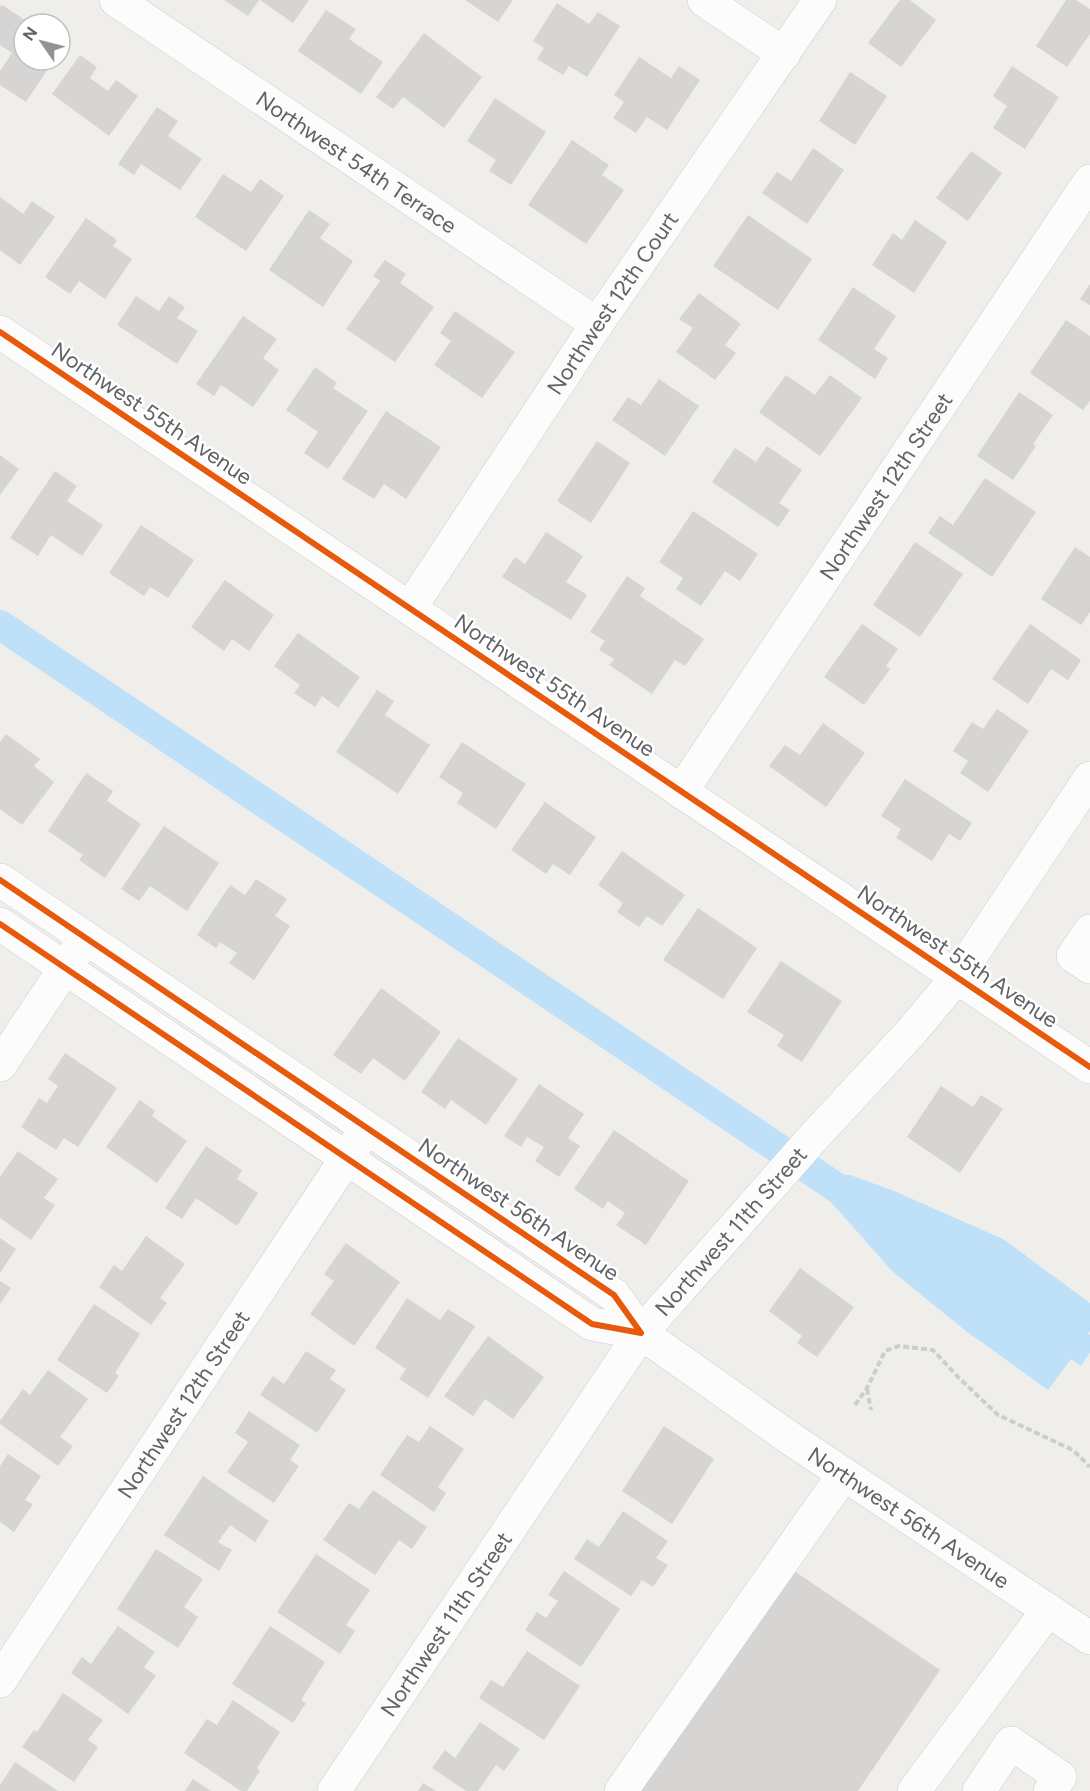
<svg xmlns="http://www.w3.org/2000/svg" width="1090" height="1791" font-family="Figtree,sans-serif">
  <rect width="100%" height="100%" fill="#efeeea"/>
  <path fill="#bfe0f9" d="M823,1167L836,1175H850L894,1191L1003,1239L1090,1303V1331L1088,1334L1090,1335V1352L1081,1366L1071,1359L1048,1390L966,1331L893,1272L831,1202L810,1185L808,1175L813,1168Z"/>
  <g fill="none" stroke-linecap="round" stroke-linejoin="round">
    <path stroke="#bfe0f9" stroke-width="30" d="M0,625L846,1194"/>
  </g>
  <path fill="#d6d5d3" d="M224,0H259L248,16Z
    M260,0H309L293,23Z
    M465,0H513L498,22Z
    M900,0H910L936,20L901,67L868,43Z
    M1066,0H1076L1090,9V34L1067,67L1036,46Z
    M557,3L589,24L598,12L620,26L587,77L569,66L563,75L537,59L544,48L533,41Z
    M2,5L31,24H24V60H54L26,102L0,85V71L12,53L0,45V7Z
    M326,10L356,29L349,39L383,62L361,94L298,51Z
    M424,33L482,77L444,128L403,97L393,109L376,97Z
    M80,55L97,67L90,78L108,91L116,80L138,96L109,136L52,94Z
    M639,57L671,78L679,66L700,80L667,130L647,117L636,133L613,118L624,102L614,95Z
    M1012,66L1059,97L1025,149L993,128L1007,106L993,96Z
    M850,72L887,96L855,145L819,121Z
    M495,98L546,132L511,185L489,171L496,160L467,141Z
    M157,107L178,121L168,136L202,159L180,190L141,164L134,175L118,164Z
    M572,140L609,165L602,175L624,190L586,244L528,205Z
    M813,148L844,170L807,224L762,193L777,172L791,181Z
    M971,151L1002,173L968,221L936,198Z
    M223,174L251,192L260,179L284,196L246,251L195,217Z
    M0,197L23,214L32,201L55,217L20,265L0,250Z
    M309,210L330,224L320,238L353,261L323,307L269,270Z
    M748,215L812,259L778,310L713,266Z
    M86,218L117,240L113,246L132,259L105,299L79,281L70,294L45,277Z
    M915,220L947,242L914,293L872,265L893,233L902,240Z
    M385,260L406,274L400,283L434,307L395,362L346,329L380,281L373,276Z
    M1090,284V305L1080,299Z
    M853,287L896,316L874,349L888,358L875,379L818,340Z
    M699,293L741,324L725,345L736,353L715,380L676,352L693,328L679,319Z
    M136,296L159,311L169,296L185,307L177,318L198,331L177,364L117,325Z
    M455,311L515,352L482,398L434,365L451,341L440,333Z
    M243,316L277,339L263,358L279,370L253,407L221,385L214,396L196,384Z
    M1066,320L1090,336V400L1083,410L1030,373Z
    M315,367L337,383L333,388L368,411L328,469L304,453L318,432L286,410Z
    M786,375L815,395L830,375L862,398L820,456L759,412Z
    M659,379L699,406L665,456L612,420L628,397L641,405Z
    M1019,392L1053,415L1033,444L1036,446L1013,480L977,456Z
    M386,411L441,447L406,499L384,484L374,499L342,479Z
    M597,441L630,463L591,523L557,501Z
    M767,446L802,470L779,503L790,510L778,527L712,482L735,448L756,462Z
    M0,455L19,469L0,495Z
    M55,471L77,486L67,501L103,525L82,556L51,535L38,556L10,538Z
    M985,478L1036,512L992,577L928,533L940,516L953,525Z
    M693,511L758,554L740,581L725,571L701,606L676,589L683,578L659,562Z
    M141,525L194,560L168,598L150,587L144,596L109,573Z
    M546,532L583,556L566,582L587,595L571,620L502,577L515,557L525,564Z
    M915,542L963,574L920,637L873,605Z
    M1075,547L1090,557V612L1081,625L1041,599Z
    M627,576L645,588L640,596L704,639L685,666L675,660L652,694L609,665L614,659L599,650L605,641L590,632Z
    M225,580L274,615L249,651L232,639L224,651L191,627Z
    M862,624L898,649L886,666L890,669L864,705L824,677Z
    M1030,624L1081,660L1068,680L1051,669L1028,704L992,679Z
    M298,633L360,677L338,708L322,696L315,707L294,693L300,685L274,666Z
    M377,690L394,701L385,715L430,745L398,794L336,752Z
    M997,709L1029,731L988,792L960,773L968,761L953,751L972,722L983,729Z
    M823,723L865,753L826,807L769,766L785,745L800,755Z
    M6,734L40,759L34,766L54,782L22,825L0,809V742Z
    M462,742L526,784L496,829L457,803L463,793L439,777Z
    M86,773L113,791L107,801L141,824L105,878L79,860L83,855L48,831Z
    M905,779L972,823L960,841L949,834L932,861L896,838L901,829L881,816Z
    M545,802L596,837L570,875L553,864L546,874L511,850Z
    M164,826L219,863L187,911L150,886L139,901L121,889Z
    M622,851L685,895L662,926L647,916L639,927L617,912L623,903L598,885Z
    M256,879L287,899L275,916L290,926L254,980L229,963L237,953L220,942L216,948L197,935L230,885L245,895Z
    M698,908L757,948L723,999L663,960Z
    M781,961L842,1001L802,1062L777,1046L784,1035L747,1012Z
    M381,988L441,1032L405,1081L373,1058L361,1074L333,1055Z
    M458,1038L518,1079L486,1125L451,1100L445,1109L421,1092Z
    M65,1053L117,1088L78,1147L64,1138L56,1150L21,1127L39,1098L47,1103L58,1086L48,1079Z
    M539,1084L584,1114L568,1138L580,1146L559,1177L535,1161L544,1147L527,1137L521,1147L504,1136Z
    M941,1086L973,1107L981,1095L1003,1109L960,1173L907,1137Z
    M140,1100L155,1111L152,1116L187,1141L157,1183L106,1147Z
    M614,1130L689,1181L646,1245L616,1225L625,1213L608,1201L603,1209L574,1189Z
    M206,1146L242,1170L237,1179L258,1193L237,1226L196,1198L182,1219L165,1208Z
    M18,1151L58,1179L44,1198L55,1205L31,1240L0,1218V1177Z
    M146,1236L185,1264L160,1298L167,1303L151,1325L99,1287L114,1265L122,1271Z
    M0,1238L16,1249L0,1273Z
    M346,1243L400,1282L354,1346L310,1314L334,1281L324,1274Z
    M800,1268L854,1307L817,1357L797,1343L802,1336L769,1311Z
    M0,1281L11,1288L0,1304Z
    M407,1298L440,1320L448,1309L475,1326L428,1398L399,1379L406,1369L375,1348Z
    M94,1304L140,1334L115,1373L119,1376L107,1393L57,1360Z
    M488,1336L544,1377L513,1419L485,1399L473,1416L444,1396Z
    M306,1351L336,1370L330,1379L346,1390L317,1433L260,1395L273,1376L284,1384Z
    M48,1370L88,1399L60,1437L73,1446L58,1466L0,1424V1421L23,1389L30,1395Z
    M249,1411L300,1445L290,1460L299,1466L274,1503L227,1472L248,1442L235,1433Z
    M430,1426L464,1449L438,1487L446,1493L434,1512L380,1475L407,1435L419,1442Z
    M664,1426L714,1459L672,1524L622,1491Z
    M8,1454L41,1476L25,1500L33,1504L14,1532L0,1522V1466Z
    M203,1476L269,1521L255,1542L230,1525L218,1542L232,1550L219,1571L164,1535Z
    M373,1490L427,1527L412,1549L399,1540L375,1575L323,1540L349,1503L359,1509Z
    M623,1511L668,1541L656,1558L668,1565L653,1587L642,1580L631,1596L574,1559L587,1539L599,1547Z
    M156,1549L203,1579L184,1607L198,1617L178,1648L117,1609Z
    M316,1554L370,1590L346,1625L355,1631L340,1654L277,1612Z
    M787,1566L940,1670L858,1791H638Z
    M564,1571L620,1609L581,1667L525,1630L537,1612L546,1618L558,1601L548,1595Z
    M118,1626L155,1652L144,1667L156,1676L128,1714L71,1673L82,1657L91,1664Z
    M270,1626L325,1662L301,1700L306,1703L293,1723L232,1684Z
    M527,1651L580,1686L544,1740L479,1698L491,1680L503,1687Z
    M63,1693L103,1720L88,1740L98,1747L74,1782L22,1747L34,1730L37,1732Z
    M233,1700L280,1732L257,1768L260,1771L247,1791H241L184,1753L207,1719L217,1725Z
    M480,1722L520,1749L504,1771L496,1765L478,1791H466L432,1768L445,1750L455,1758Z
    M15,1762L58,1791H0V1785Z
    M193,1779L211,1791H185Z
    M423,1783L436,1791H418Z"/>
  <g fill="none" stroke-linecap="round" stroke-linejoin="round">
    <g stroke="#cbcccc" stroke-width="34">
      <g id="minor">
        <path id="s1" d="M116,0L597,324"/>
        <path d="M704,0L784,54"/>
        <path d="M0,332L1090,1067"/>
        <path id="s2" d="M410,608L597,324L820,0"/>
        <path id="s3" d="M681,792L1090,181"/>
        <path id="s4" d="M0,880L614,1295L641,1333L797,1443L1090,1638"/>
        <path d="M0,924L592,1324L641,1333"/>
        <path d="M1090,931L1073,956L1090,967"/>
        <path d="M0,1065L78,949"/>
        <path id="s5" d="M0,1681L359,1139"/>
        <path id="s6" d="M334,1791L641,1333L812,1139L912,1031L957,977L1090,778"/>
        <path d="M621,1791L844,1474"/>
        <path d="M914,1791L1048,1610"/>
        <path d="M979,1791L1011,1743L1060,1777L1050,1791"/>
      </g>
    </g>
    <path stroke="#cacfcc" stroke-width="4" stroke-dasharray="6 3" stroke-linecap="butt" d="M867,1389L871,1410
      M855,1405L867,1388L885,1351L899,1346L933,1350L958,1377L998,1415L1073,1450L1090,1467"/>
    <use href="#minor" stroke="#fdfcfc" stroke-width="33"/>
    <g stroke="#fff" stroke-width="10">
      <path id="cycleway" d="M0,332L1090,1067
        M0,880L614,1295L641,1333
        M0,924L592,1324L641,1333"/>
    </g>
    <use href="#cycleway" stroke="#e8590c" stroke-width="6"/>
  </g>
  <g text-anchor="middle" stroke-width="5" stroke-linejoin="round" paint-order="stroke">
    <g font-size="22" fill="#5f6368" stroke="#fff">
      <text dy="8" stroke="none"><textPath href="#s1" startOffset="290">Northwest 54th Terrace</textPath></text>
      <text dy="8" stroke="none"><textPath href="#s2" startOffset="366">Northwest 12th Court</textPath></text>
      <text transform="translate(152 413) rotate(34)" y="8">Northwest 55th Avenue</text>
      <text dy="8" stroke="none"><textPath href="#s3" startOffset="368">Northwest 12th Street</textPath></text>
      <text transform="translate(555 685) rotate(34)" y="8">Northwest 55th Avenue</text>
      <text transform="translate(958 956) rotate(34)" y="8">Northwest 55th Avenue</text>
      <text transform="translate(519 1209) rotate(34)" y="8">Northwest 56th Avenue</text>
      <text dy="8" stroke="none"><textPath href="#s6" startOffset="687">Northwest 11th Street</textPath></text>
      <text dy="8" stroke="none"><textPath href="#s5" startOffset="332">Northwest 12th Street</textPath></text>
      <text dy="8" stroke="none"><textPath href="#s4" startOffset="1113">Northwest 56th Avenue</textPath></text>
      <text dy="8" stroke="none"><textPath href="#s6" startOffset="201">Northwest 11th Street</textPath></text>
    </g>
  </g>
  <g transform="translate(42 42) rotate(305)"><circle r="28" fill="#ffffff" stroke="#bfc1c3" stroke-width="1.5"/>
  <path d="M0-4.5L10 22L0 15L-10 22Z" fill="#919496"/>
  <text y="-9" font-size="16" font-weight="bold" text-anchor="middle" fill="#5f6368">N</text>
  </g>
</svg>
